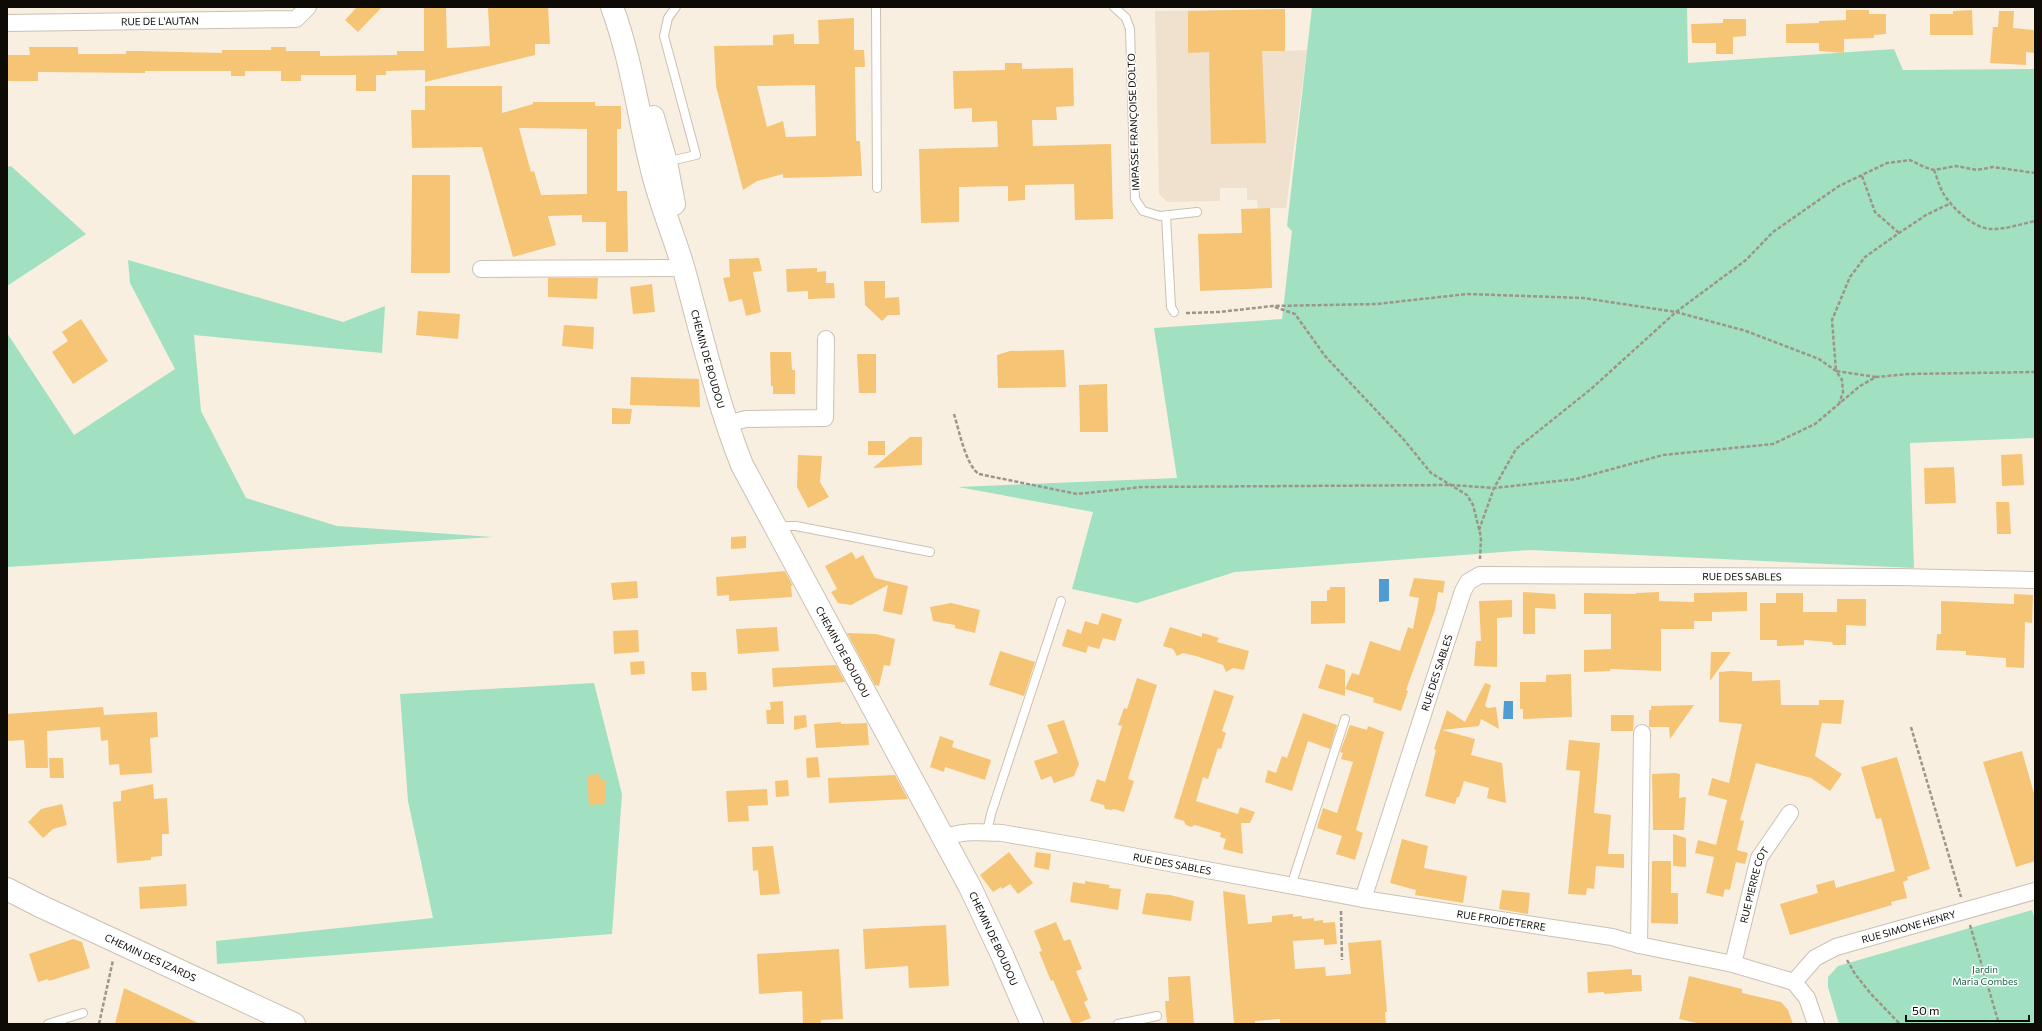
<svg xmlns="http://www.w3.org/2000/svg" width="2042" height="1031" font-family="Commissioner,sans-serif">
  <rect width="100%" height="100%" fill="#f9efe1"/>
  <path fill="#efe1cd" d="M1285,9V51L1307,50L1286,208H1258L1257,200H1247V188H1220V201L1167,202L1159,194L1155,11Z"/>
  <path fill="#a1e1c2" d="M1312,7H1687L1688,63L1894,49L1903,70L2035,69V438L1910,443L1914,568L1530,550L1235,572L1137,603L1072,589L1093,512L958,487L1177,478L1154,328L1282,319L1292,231L1287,226Z
    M11,166L86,234L7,286V167Z
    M128,260L343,322L385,306L382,353L194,335L201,411L246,498L337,526L493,537L7,567V333L74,435L175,369L130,283Z
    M594,683L622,794L612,934L217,964L216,941L433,918L408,801L400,694Z
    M2032,910L2035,920V1024H1839L1828,987V977L1838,966Z"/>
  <path fill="#4f9cd4" d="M1379,579H1389V601L1379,602Z
    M1504,701H1513V719H1503Z"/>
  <path fill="#f5c575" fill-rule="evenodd" d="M357,7H382L358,32L345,20Z
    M424,7H446L447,48L490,46L488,8L548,7L550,44H535V55L425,82V70L386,71V75H376V91H356V75H301V81H281V71H245V76H231V71H145V73L38,72V81H7V55H30L29,47H78V54H126V51H139L222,53V50H271V47H286V51H320V56L397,55V51H424Z
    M1285,9V51H1262L1266,143L1211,144L1209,52L1188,53V11Z
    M1846,10H1869V14H1886V34L1874,35V38L1844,39V53L1819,51V43H1786V24L1819,23V21L1846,20Z
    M1972,10L1973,35H1930V14H1953V11Z
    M1999,11H2014L2013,28L2035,30V53L2026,52V65L1990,63L1993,27H1998Z
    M854,18V50H864L865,67H855L856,141H860L862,176L783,178V174L757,181L743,190L716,86L714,46L773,45V35L794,34V44H819L818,20ZM815,85L816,136L786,137L783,121L767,127L757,86Z
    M1723,19H1746V36L1733,37V54H1716V43H1692L1691,24L1723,23Z
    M1005,63H1022V69L1073,68L1074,106L1056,107L1057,120H1032L1033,146L1111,144L1113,219L1075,220L1074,184L1025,185V200L1008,201V186L959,187V222L921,223L919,149L998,147L997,121L972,122V108L954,109L953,71L1005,70Z
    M425,86H502V113L533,104V102H595V106H621V129H617V191H627L628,252H606V222H582V215L548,216L556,245L513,257L482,147L412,148L411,110H425ZM519,128L587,129V194L541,195L534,171L531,172Z
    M412,175H450V273H411Z
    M1270,208L1272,288L1200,291L1198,234L1242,233L1241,209Z
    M759,258L762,271L753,272L761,312L746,316L742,299L729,302L723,278L730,277L729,259Z
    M817,268V272L826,271V283H834L835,298L808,299V291L787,292L786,269Z
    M548,278H598L597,299L548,297Z
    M864,281H885V298L899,297L900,315H888L882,321L865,305Z
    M652,284L655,312L633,314L630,287Z
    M418,311L460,314L458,339L416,335Z
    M81,319L108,361L73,384L52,352L68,341L62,332Z
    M564,325L594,327L593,349L562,346Z
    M1064,350L1066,387L998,388L997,355L1010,351Z
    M770,352H791L792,370H795V394H773V386H771Z
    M857,354H876V393H859Z
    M631,377L699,379L700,407L630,405Z
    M1107,384L1108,432H1080L1079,385Z
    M612,408L632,409L630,424H612Z
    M910,437H922V465L873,468Z
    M868,441H885V455H868Z
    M2022,454L2024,485L2002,486L2001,455Z
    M798,455L822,456L820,482L829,497L808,508L797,487Z
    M1954,467L1956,503L1925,504L1924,468Z
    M1996,502H2009L2011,534H1997Z
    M746,536V548L731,549V537Z
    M852,552L856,559L863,555L875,578L908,586L902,615L883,611L888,585L851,605L838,603L831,592L837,589L825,566Z
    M785,571L793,586H791L792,597L729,601V595L717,596L716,577Z
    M1414,578L1445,581L1443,593L1438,592L1435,610L1406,690L1408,691L1401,711L1373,702L1374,698L1345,689L1352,673L1359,675L1370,641L1400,651L1408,627L1413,629L1419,598L1409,596Z
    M637,581L638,598L613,600L611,583Z
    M1330,587H1345V623L1311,624V601H1327V590H1330Z
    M1523,592L1555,594L1556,609L1535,608V634H1523Z
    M1659,592V601L1694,602V593L1747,592V611L1712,612V621H1694V629H1661V671L1610,669V671L1584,672V650L1611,649V614H1584V593L1636,594V593Z
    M1776,593H1803V612H1837V599H1866V626L1846,625V645H1833L1832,642L1804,640V645L1777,646V640H1760V603H1776Z
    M2014,594L2033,595L2032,623L2025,622L2024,668L2006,667V658L1966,655V651L1936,650L1937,634H1941V601L2014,604Z
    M1512,600V617L1497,618V667L1474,666L1476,641H1481L1479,601Z
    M951,603L980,610L975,633L955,628V625L933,621L930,607Z
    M1102,613L1122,619L1115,641L1103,638L1099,649L1088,646L1086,653L1062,646L1067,629L1081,634L1085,621L1098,625Z
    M777,627L779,651L738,654L736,629Z
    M1170,627L1202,637V633L1210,635L1219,638L1217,642L1249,651L1244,670L1233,668L1226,672L1223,665L1196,656L1183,653L1177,656L1173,649L1163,646Z
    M638,630L639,652L614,654L613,631Z
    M847,633L876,634L895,639L890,666L884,665L879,686L875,685Z
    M1000,651L1035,662L1024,696L989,685Z
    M1711,652H1731L1710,681Z
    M644,661L645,674L631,675L630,662Z
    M1326,664L1345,670V696L1318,688Z
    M836,665L845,682L773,687L772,668Z
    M1732,671L1752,672V681L1780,680L1781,705H1819V700H1844L1841,724L1822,723L1815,756L1842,774L1830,791L1811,778L1756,763L1740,820L1744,821L1737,850L1748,853L1745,864L1736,862L1730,890L1725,889L1723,897L1706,893L1714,857L1695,853L1698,840L1716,845L1727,800L1708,795L1712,778L1729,783L1742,724L1719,722V672Z
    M691,672H706L707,690L692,691Z
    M1571,674L1572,717L1523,719V709H1520V682H1546V675Z
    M1137,678L1157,685L1128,779L1134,781L1124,812L1114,809L1111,810L1105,809L1104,805L1090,801L1097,779L1105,782L1122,726L1118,725L1124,708L1127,709Z
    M1485,683L1491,685L1485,706L1488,708L1496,707L1499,729L1481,719L1479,726L1442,730L1475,739L1471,755L1502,763L1506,803L1487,798L1489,788L1464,781L1459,797H1457L1455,804L1425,796L1436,750L1434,749L1447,710L1465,722Z
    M1214,690L1234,696L1222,731L1226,733L1221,749L1218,748L1208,779L1203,777L1196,801L1238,814L1240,807L1255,812L1250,823H1241L1243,854L1223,849L1226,839L1220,837L1221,833L1195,825L1191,827L1186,825L1184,821L1174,818Z
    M783,701L784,724H767L766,710H771L770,702Z
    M1694,705L1670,739L1669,727H1649V710H1651V706Z
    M103,707L104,715L157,712L158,737L150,738L152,773L120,775L119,764L109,765L108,740L101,741L100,727L47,731L48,768H26L24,740L7,741V714Z
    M1303,713L1337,725L1330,749L1308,741L1292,791L1265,782L1268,770L1276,773L1282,756L1287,758Z
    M806,715L807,727L794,730V716Z
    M1611,715H1634L1633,731H1611Z
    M1064,720L1079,764L1074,776L1054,783L1051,776L1041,780L1034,761L1058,753L1047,725Z
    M841,722V724L867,723L869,745L816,748L814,724Z
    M1350,725L1367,730L1368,726L1384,732L1356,830L1363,833L1355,860L1336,854L1342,836L1317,828L1323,808L1337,813L1353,762L1341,759L1343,753L1340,752Z
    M940,736L954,741L952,747L991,760L985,780L945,767L944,772L930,767Z
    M1569,740L1600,743L1594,813L1611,815L1608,854H1624V868L1596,866L1594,889L1587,888L1586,895L1568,894L1580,771L1566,770Z
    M2022,751L2035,797V861L2016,867L1983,762Z
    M818,757L820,777L807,778L806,758Z
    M1897,757L1930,869L1907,877L1908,880L1903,882L1907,898L1891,902L1892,905L1790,935L1780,904L1818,893L1816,885L1834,880L1836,888L1895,871L1881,818L1876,819L1861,767Z
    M49,758H63L64,778H50Z
    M1675,773L1680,774L1679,798L1686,797L1684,830H1653L1652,774Z
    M599,774L600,779H605L606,804L589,805L587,775Z
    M895,775L908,799L829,803L828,778Z
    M788,780L789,796L776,797L775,781Z
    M153,784L154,799L167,798L169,834H162V856L151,857V860L117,863L113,802L121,801V791Z
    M767,789L768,805L748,806L749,821L728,822L726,791Z
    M62,804L67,825L53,829L43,838L28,822L41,809Z
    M1673,834L1686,838V867L1673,866Z
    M1402,839L1428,846L1424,868L1467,876L1463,903L1415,895L1416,890L1390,883Z
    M773,846L780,894L760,895L758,870L753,871L752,847Z
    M1009,852L1033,883L1018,894L1010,884L1002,889L1001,887L993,892L980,875Z
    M1036,852L1051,854L1049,870L1034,867Z
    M1652,861H1671V893H1678V924L1651,923Z
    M1085,881L1110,885L1109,888L1121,889L1118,910L1070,902L1073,882L1085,884Z
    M186,884L187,906L140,909L139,887Z
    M1502,890L1530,893L1528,914L1499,909Z
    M1223,891L1245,895L1248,924L1272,922V916L1293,914V917L1302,916V919L1314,918V921L1323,920V923L1335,922L1337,944L1324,945V939L1293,941L1295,969L1325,967L1326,976L1351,974L1348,943L1381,940L1387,1012H1385L1386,1024H1280V1019L1255,1021V1024H1234Z
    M1146,893L1170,895L1194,901L1191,921L1142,914Z
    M1056,922L1064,941L1070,939L1082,969L1076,971L1088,1000L1084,1002L1091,1018L1076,1024H1072L1053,980L1051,981L1039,952L1042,951L1034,931Z
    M946,925L949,986L909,988L908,966L865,969L863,929Z
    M73,939L82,942L90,968L49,981L48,979L38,982L29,954Z
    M839,949L843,1019L821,1020V1024H803L802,991L759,994L757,954Z
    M1632,969V975H1641L1642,991L1604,994V992L1588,993L1587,972Z
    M1190,976L1194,1024H1167L1165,1001H1169L1168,977Z
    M1689,976L1742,989V993L1781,1002L1788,1010L1793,1024H1701L1679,1019Z
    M124,988L200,1024H115Z"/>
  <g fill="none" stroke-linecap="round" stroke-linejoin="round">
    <g stroke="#cac1b4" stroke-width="10">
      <path id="lane" d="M876,7L877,188
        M1114,7L1126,18L1130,29L1135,199L1143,211L1160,216L1197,212
        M666,162L696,155L664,36L668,18L676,7
        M1166,216L1171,307L1174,312
        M777,529L782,526H796L930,552
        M987,832L991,814L1061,601
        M1291,886L1345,719
        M48,1024L83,1013
        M1118,1024L1157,1016"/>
    </g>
    <g stroke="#cac1b4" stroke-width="18">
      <g id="street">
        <path id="s1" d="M7,23L296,19L308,7"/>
        <path d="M481,269L683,268"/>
        <path d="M726,424L746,419L825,418L826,339"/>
        <path id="s2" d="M943,839C959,830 984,832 1002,833L1094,849L1363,899L1612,937L1639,945L1733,964L1794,982L1807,998L1816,1024"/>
        <path id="s3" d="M1363,899L1463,591L1468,582L1480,575L1898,577L2035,580"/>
        <path d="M1639,945L1642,733"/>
        <path id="s4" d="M1733,964L1759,858L1790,813"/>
        <path id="s5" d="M1794,982L1815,958L1836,947L2035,891"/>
      </g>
    </g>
    <g stroke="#cac1b4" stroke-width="24">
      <g id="secondary">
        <path id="s6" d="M612,7C631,58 638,113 651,166C659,202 674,235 684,270C702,336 717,402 742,465L970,887L1003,957L1032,1024"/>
        <path d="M653,117L666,162L674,204"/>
        <path id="s7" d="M7,889L38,905L294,1024"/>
      </g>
    </g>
    <path stroke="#9c958b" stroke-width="2.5" stroke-dasharray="4 2" stroke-linecap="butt" d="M1934,170C1937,177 1939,186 1943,193C1952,208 1974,229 1992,229C2007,229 2021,224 2035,221
      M1862,176L1875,212L1899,233
      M1275,307L1295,314L1325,356L1405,441L1431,473L1467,495L1473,505L1481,537L1480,559
      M1186,313L1219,312L1273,306L1377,304L1467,294L1583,298L1676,312L1746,331L1819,359L1836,371L1842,380L1843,392L1839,404
      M1876,377L1836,371L1832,320L1850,277L1865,257L1899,233L1926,215L1951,203
      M954,414C959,430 966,466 979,474L1077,494L1142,487L1451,485L1494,488L1576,479L1663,455L1773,444L1815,424L1860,386L1876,377L1909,374L2035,372
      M1479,530L1494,488L1516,449L1591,389L1676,312L1746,260L1773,232L1839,186L1887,163L1910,160L1924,167L1934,170L1956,166L1977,170L1993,167L2035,173
      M1911,727L1961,897
      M1341,911L1342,960
      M1970,925L1999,1024
      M1847,960L1855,974L1871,994L1900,1024
      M99,1024L113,960"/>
    <use href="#lane" stroke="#fff" stroke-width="8"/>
    <use href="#street" stroke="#fff" stroke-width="16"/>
    <use href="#secondary" stroke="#fff" stroke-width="22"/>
  </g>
  <g text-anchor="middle" stroke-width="3" stroke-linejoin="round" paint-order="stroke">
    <g font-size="10" fill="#0e0b07" stroke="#fefefe">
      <text dy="4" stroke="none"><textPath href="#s1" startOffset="153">RUE DE L'AUTAN</textPath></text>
      <text transform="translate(1133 122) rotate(-92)" y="4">IMPASSE FRANÇOISE DOLTO</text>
      <text dy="4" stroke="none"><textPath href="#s6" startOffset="365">CHEMIN DE BOUDOU</textPath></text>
      <text dy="4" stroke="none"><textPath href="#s3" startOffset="610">RUE DES SABLES</textPath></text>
      <text dy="4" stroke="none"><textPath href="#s6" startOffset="689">CHEMIN DE BOUDOU</textPath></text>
      <text dy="4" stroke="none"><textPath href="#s3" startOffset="238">RUE DES SABLES</textPath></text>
      <text dy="4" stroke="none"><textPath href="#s2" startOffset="233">RUE DES SABLES</textPath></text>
      <text dy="4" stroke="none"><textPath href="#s4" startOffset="82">RUE PIERRE COT</textPath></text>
      <text dy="4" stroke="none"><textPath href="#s2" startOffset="567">RUE FROIDETERRE</textPath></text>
      <text dy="4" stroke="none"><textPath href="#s5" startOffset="131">RUE SIMONE HENRY</textPath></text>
      <text dy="4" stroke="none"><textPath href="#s6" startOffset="1013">CHEMIN DE BOUDOU</textPath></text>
      <text dy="4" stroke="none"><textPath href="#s7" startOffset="159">CHEMIN DES IZARDS</textPath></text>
    </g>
    <g font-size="10" fill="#1d664a" stroke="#fefefe">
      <text x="1985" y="973">Jardin<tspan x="1985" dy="12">Maria Combes</tspan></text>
    </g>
  </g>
  <rect width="2042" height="1031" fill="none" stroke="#0e0b07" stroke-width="16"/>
  <path d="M1906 1015v6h123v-6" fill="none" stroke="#0e0b07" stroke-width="2"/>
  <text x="1912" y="1015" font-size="12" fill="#0e0b07" stroke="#fefefe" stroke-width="3" paint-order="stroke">50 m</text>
</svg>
